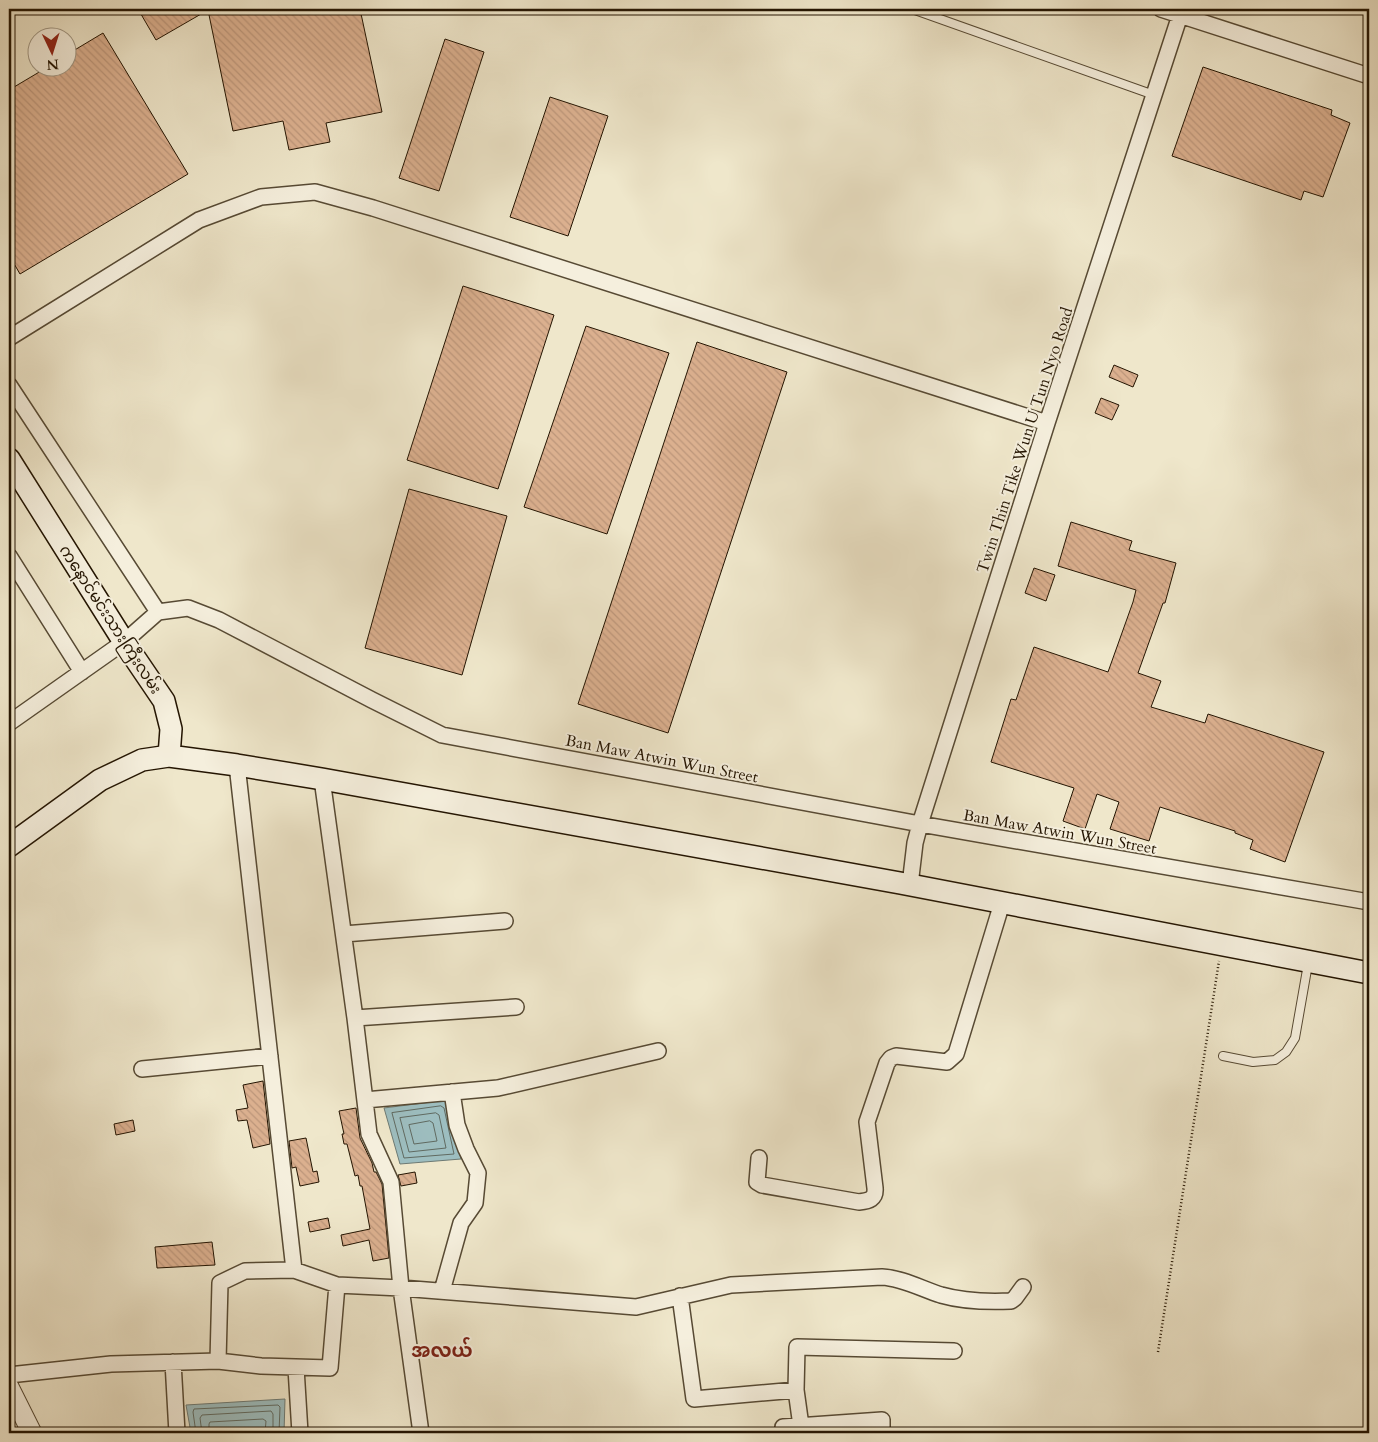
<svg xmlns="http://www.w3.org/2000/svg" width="1378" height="1442" font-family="Cardo,'Noto Sans Myanmar',serif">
  <defs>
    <pattern id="building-back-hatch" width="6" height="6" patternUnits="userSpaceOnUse" patternTransform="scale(1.25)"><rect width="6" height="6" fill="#dbb08f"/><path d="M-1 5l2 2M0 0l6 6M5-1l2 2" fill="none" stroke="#bc967a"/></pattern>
  </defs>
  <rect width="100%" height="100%" fill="#efe7cb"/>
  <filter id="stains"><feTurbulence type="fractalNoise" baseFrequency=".004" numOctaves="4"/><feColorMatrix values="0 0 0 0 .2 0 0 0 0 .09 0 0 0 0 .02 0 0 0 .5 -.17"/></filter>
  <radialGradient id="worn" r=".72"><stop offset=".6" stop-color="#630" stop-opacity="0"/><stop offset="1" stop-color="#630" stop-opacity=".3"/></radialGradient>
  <path fill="#9dbec0" stroke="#6d7a74" d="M447,1100L461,1159L400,1164L384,1108Z
    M285,1399L284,1433H191L186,1405Z"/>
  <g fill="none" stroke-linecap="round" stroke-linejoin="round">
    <path stroke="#606a61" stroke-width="1" d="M441,1106L444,1108L454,1154L404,1158L392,1113Z
      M436,1113L439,1115L446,1148L409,1152L400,1118Z
      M430,1121L433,1123L437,1141L414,1144L409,1125Z
      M196,1433L193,1412L194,1409L278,1405L280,1407L279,1433
      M202,1433L200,1418L202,1415L271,1411L273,1414V1433
      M209,1433V1424L210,1422L263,1419L266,1421L265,1433"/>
  </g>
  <path fill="url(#building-back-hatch)" stroke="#241502" d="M138,9H360L382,112L326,123L330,142L289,150L283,121L233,131L208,10L156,40Z
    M103,33L188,174L20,274L9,255V90L46,68H68V54Z
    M445,39L484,52L439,191L399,178Z
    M1203,67L1332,110L1331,115L1350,123L1323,197L1304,191L1301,200L1172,156Z
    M550,97L608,116L568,236L510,217Z
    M463,286L554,315L498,489L407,460Z
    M586,326L669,353L607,534L524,507Z
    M697,342L787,372L668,733L578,704Z
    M1114,365L1138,375L1133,387L1109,377Z
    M1101,398L1119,405L1112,420L1095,413Z
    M409,489L507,516L462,675L365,648Z
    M1071,522L1132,541L1129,550L1176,563L1165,603H1163L1138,673L1161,681L1151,707L1205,723L1208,714L1324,752L1285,862L1250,849L1253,840L1235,833V831L1160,807L1149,841L1110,829L1119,802L1097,794L1085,829L1063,821L1074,788L991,762L1011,699L1016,700L1034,647L1108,672L1133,602L1136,590L1058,566Z
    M1034,568L1055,575L1046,601L1025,593Z
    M263,1081L270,1144L253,1148L247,1120L238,1121L236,1110L248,1108L243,1085Z
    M356,1108L360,1138L372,1163L374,1172H376L382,1184L389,1258L373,1261L369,1240L343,1246L341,1235L370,1229L362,1186H360L358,1175L355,1176L347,1144H344L342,1134H344L339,1111Z
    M133,1120L135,1131L116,1135L114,1124Z
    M306,1138L313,1172L317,1171L319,1182L300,1186L296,1167L292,1168L289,1141Z
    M415,1172L417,1183L401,1186L398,1175Z
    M328,1218L330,1228L310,1232L308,1222Z
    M212,1242L215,1265L157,1268L155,1247Z"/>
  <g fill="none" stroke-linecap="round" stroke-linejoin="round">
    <g stroke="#574a34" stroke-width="10">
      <path id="service" d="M912,9L1154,95
        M1223,1056L1253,1062L1275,1060L1286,1052L1295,1038L1308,964"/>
    </g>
    <g stroke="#574a34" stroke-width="18">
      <path id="minor" d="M1161,9L1369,76
        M9,338L199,220L261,197L315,192L373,208L1047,423
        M9,385L158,612
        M9,556L82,672
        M9,723L124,642L158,612L188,608L219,620L372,700L442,735L920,824L1369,902
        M237,765L294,1270
        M322,779L355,1018L369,1134L391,1182L401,1288L421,1433
        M910,885L915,843L920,824L1047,423L1182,9
        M344,934L505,921
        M355,1018L516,1007
        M142,1069L270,1056
        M365,1100L498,1088L658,1051
        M759,1158L757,1182L762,1185L859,1202C869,1201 876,1199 875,1188L867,1122L887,1063L891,1058L896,1056L947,1062L956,1054L1002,903
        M442,1291L461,1223L475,1203L478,1173L466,1149L457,1125L452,1092
        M680,1296L694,1399L796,1390
        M218,1361L220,1283L245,1271L294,1270L337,1285L401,1288L636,1307L731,1285L882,1277C902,1278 922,1289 941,1295C962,1301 989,1302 1011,1301L1015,1298L1023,1287
        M173,1362L177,1433
        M296,1368L300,1433
        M9,1375L111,1364L218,1361L261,1366L330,1368L337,1285
        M801,1426L796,1390L797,1347L954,1351
        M783,1433V1427L882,1420V1433"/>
    </g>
    <g stroke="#574a34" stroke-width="21">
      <path id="tertiary" d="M9,1387L32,1433"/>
    </g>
    <g stroke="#241502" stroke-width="24">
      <path id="secondary" d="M9,459L124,642L164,701L171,729L169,756
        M9,846L100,780L142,760L169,756L237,765L322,779L900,883L1369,973"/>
    </g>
    <path stroke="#241502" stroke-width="2.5" stroke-dasharray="1 2.5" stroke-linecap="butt" d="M1158,1352L1219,961"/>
    <use href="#service" stroke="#f5efdd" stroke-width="8"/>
    <use href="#minor" stroke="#f5efdd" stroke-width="15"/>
    <use href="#tertiary" stroke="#f5efdd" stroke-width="19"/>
    <use href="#secondary" stroke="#f5efdd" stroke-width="21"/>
  </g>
  <g text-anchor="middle" stroke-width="4" stroke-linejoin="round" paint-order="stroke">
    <g font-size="16" fill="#241502" stroke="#f5efdd">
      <text transform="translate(1024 440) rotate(-72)" y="6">Twin Thin Tike Wun U Tun Nyo Road</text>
      <text transform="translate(111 619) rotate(57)" y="6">ကနောင်မင်းသားကြီးလမ်း</text>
      <text transform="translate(662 758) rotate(11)" y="6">Ban Maw Atwin Wun Street</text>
      <text transform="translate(1060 831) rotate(10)" y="6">Ban Maw Atwin Wun Street</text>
    </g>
    <g font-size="19" font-weight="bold" fill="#7a1f14" stroke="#f5efdd">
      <text x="442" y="1357">အလယ်</text>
    </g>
  </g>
  <rect width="1378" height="1442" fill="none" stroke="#efe7cb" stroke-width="30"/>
  <rect x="10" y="10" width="1358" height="1422" fill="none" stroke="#241502" stroke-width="2.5"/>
  <rect x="15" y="15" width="1348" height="1412" fill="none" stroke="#241502"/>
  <g transform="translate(52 52) rotate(176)"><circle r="24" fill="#f5efdd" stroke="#a19885"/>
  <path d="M0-4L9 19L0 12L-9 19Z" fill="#8f2418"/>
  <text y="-8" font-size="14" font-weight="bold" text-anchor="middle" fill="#241502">N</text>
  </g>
  <rect width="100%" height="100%" filter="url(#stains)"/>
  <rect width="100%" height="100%" fill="url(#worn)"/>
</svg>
